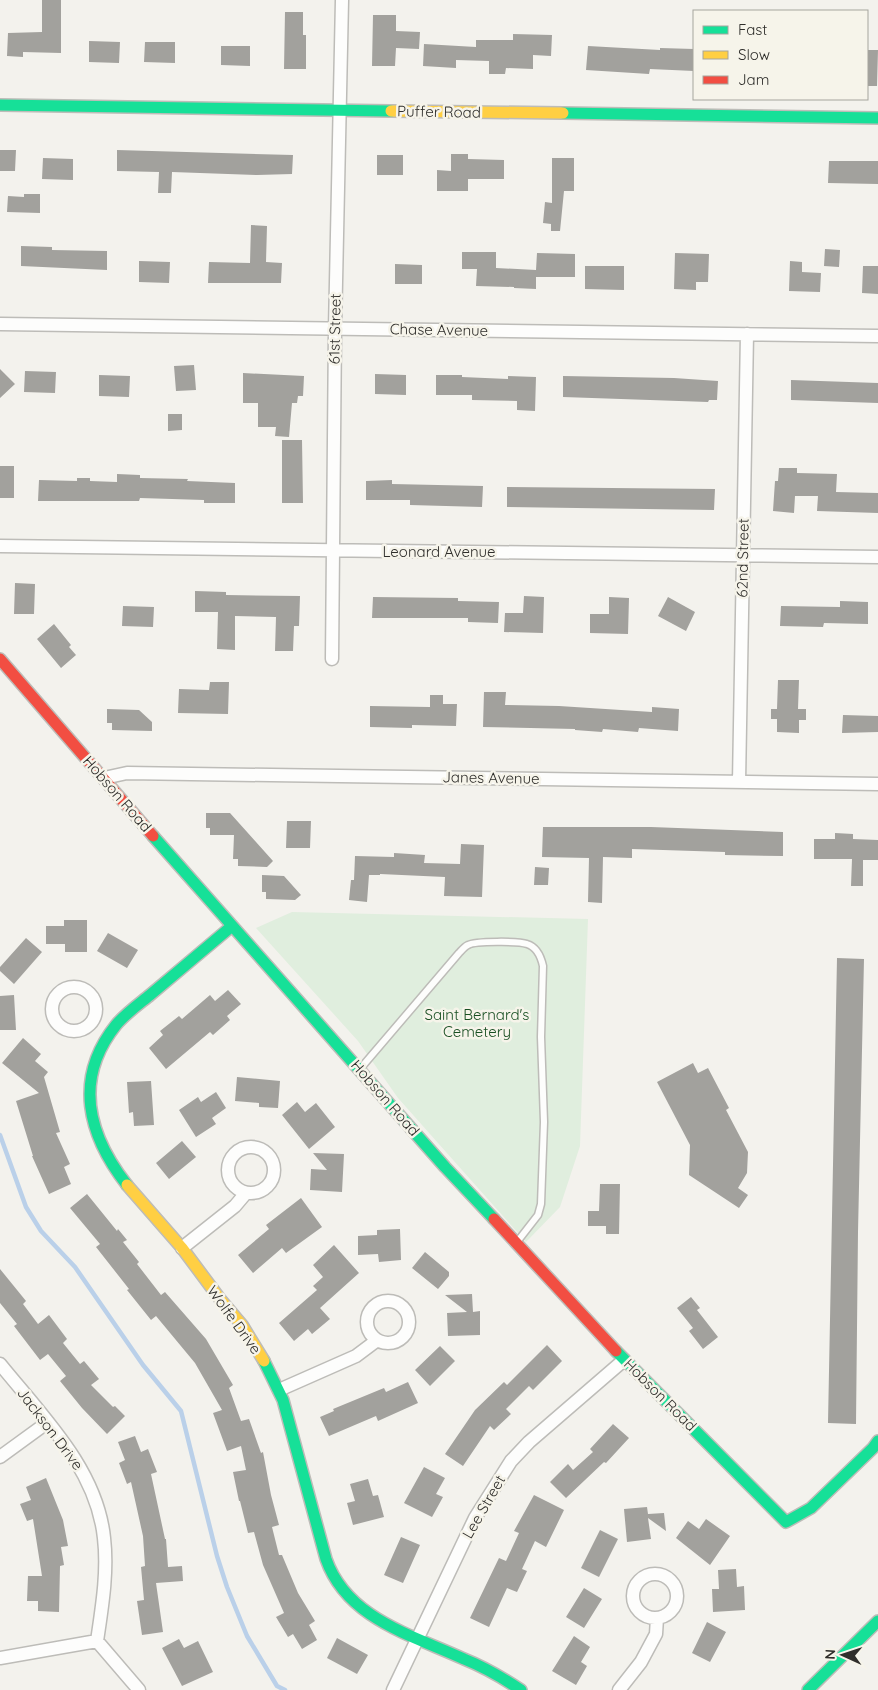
<svg xmlns="http://www.w3.org/2000/svg" width="878" height="1690" font-family="Quicksand,sans-serif">
  <rect width="100%" height="100%" fill="#f3f2ed"/>
  <path fill="#e0eede" d="M292,912L588,919L580,1146L560,1207L526,1242L398,1098L358,1041L256,928Z"/>
  <g fill="none" stroke-linecap="round" stroke-linejoin="round">
    <path stroke="#bad0e9" stroke-width="4.5" d="M0,1135L26,1207L41,1231L75,1267L143,1365L181,1411L217,1556L227,1587L247,1636L277,1686L285,1690"/>
  </g>
  <path fill="#a2a19d" d="M42,0H61V53L23,52V57L7,56L8,33L42,32Z
    M285,12H303V35H306V69H284Z
    M373,15H396V31L420,32L419,49L396,48L395,66H372Z
    M513,34L552,35L551,56L533,55V69L506,68L505,74H489V61L456,60V68L423,66L424,44L476,47V40H513Z
    M89,41L120,42L119,63L89,62Z
    M145,42H175V63L144,62Z
    M221,46H250V66L221,65Z
    M588,46L660,50V48L694,49V71L650,69L649,74L586,70Z
    M867,50H878L877,86H867Z
    M0,150H16L15,171H0Z
    M117,150L293,155L292,174L257,175L172,172L171,193H158L159,172L117,171Z
    M451,154H468V159L504,160V179H468V191H437V170L451,171Z
    M377,155H403V175H377Z
    M43,158L73,159V180L42,179Z
    M552,158H574V191H564L560,231H551V224L543,223L545,202L552,203Z
    M829,161H878V184L828,183Z
    M24,194H40V213L7,212L8,196L24,197Z
    M251,225L267,226L266,262L282,263L281,283H208L209,262L250,263Z
    M21,246L52,247V250L107,251V270L21,266Z
    M825,249L840,250L839,267L824,266Z
    M462,252H496V268L536,270L537,253L575,254V277H536V289L514,288V287L476,286L477,269H462Z
    M675,253L709,254L708,282H696V290L674,289Z
    M139,261L170,262L169,283L139,282Z
    M790,261L802,262V272L821,273L820,292L789,291Z
    M395,264L422,265V284H395Z
    M585,266H624V290L585,289Z
    M863,266H878V294L862,293Z
    M194,365L196,390L176,391L174,366Z
    M0,369L15,384L0,398Z
    M25,371L56,372L55,393L24,392Z
    M243,373L304,376L303,396H298L297,403H292L289,437L275,436L276,427H258V403H243Z
    M375,374L406,375V395L375,394Z
    M99,375L130,376L129,397L99,396Z
    M436,375H462V377L508,379V376L536,377L535,411L517,410V401L472,400V395H436Z
    M563,376L674,378L718,381L717,400H709L708,402L563,397Z
    M791,380L878,383V403L791,400Z
    M168,414H182V430L168,431Z
    M282,440H302L303,503H282Z
    M0,466H14V498H0Z
    M779,468H797V473L837,474L836,492L878,493V513L817,511L818,496H795L794,513L773,511L775,481H778Z
    M117,474L140,475V478L188,479L187,481L235,483V503H204V500L140,498L139,501H38L39,480L77,481V478H90V481L117,482Z
    M392,480V484L483,486L482,507L410,505V500H366V481Z
    M507,487L715,489L714,510L507,507Z
    M15,583L35,584L34,614H14Z
    M195,591L226,592V595L300,596L299,626H294L293,651H275L276,617L235,616V650L217,649L218,612H195Z
    M524,596L544,597L543,633L504,632L505,613H523Z
    M373,597L458,598V601L499,602L498,623L468,622V618H372Z
    M609,597L629,598L628,634L590,633V614H609Z
    M668,597L695,612L686,631L658,616Z
    M840,601L868,602V624L824,623L823,627L780,626L781,606L840,607Z
    M123,606L154,607L153,627L122,626Z
    M54,624L71,645L69,647L76,655L61,668L37,639Z
    M778,680H799L798,709H806V720H799V733L777,732V719H771V709H777Z
    M210,682H229L228,714L178,713L179,689L209,690Z
    M484,692H506L505,705L559,706L652,712V707L679,709L678,731L639,728L638,732L603,729L602,732L575,730V729L483,727Z
    M430,695H443V704H457L456,726L412,725V728L370,727V706L430,707Z
    M107,709L139,710L152,722V731L112,730V723H107Z
    M843,715L878,716V732L842,733Z
    M206,813H230L273,861L267,867L238,866V859H233L234,835H210V828H206Z
    M287,821H311L310,848H286Z
    M543,827H651L783,832V856L725,855V852L632,849V858L603,857L602,903L588,902L589,858L542,857Z
    M835,833L853,834V839L878,840V860H863V886H851L852,859H814V839H835Z
    M461,844L484,845L482,897L444,896L445,877L380,874V875H369L367,902L349,900L351,880H354L355,856L394,857V853L425,855L424,863L460,864Z
    M535,867L549,868L548,885H534Z
    M262,875L284,876L301,895L295,900L266,899V892H262Z
    M64,920H87V952H65V944H46V926H64Z
    M108,933L138,950L127,968L97,951Z
    M26,938L42,952L14,984L0,971V967Z
    M837,958L864,959L858,1232L856,1424L828,1423Z
    M228,990L241,1004L227,1016L230,1020L213,1035L210,1032L166,1069L149,1048L163,1035L160,1031L179,1016L182,1019L210,995L215,1001Z
    M14,995L16,1030H0V996Z
    M23,1038L41,1054L35,1061L48,1072L44,1077L60,1132L56,1133L70,1164L64,1167L71,1184L49,1194L32,1156H33L16,1101L39,1093L2,1063Z
    M693,1063L698,1073L708,1068L729,1108L726,1110L748,1152L747,1173L738,1188L748,1195L739,1208L689,1175L690,1145L657,1082Z
    M237,1077L280,1081L278,1108L259,1107V1103L235,1101Z
    M151,1081L154,1125L134,1126L133,1112L129,1113L127,1082Z
    M216,1092L226,1108L212,1118L216,1124L196,1137L179,1110L198,1097L201,1102Z
    M297,1102L305,1112L316,1103L335,1127L309,1149L282,1115Z
    M182,1141L196,1157L169,1179L156,1163Z
    M313,1153L344,1154L342,1192L310,1190L311,1169L327,1170Z
    M600,1184H620L619,1234H606V1226H588V1211H599Z
    M87,1194L117,1231L118,1229L127,1240L123,1242L139,1262L137,1264L161,1295L165,1292L206,1339L233,1385L229,1388L241,1421L249,1419L261,1453L263,1452L271,1495L279,1525L272,1527L279,1555H282L298,1593L315,1621L309,1625L317,1640L302,1649L293,1634L288,1637L276,1617L284,1613L263,1565L254,1532L248,1533L240,1501H239L233,1472L246,1470L241,1446L227,1451L213,1413L222,1410L195,1363L156,1316L151,1320L127,1290L129,1289L96,1247L100,1244L70,1208Z
    M301,1198L322,1227L286,1253L282,1248L253,1273L238,1255L269,1229L266,1225Z
    M400,1229L401,1260L379,1262L378,1254L358,1255V1236L377,1235V1230Z
    M334,1245L359,1273L320,1308L330,1319L312,1334L308,1329L294,1341L279,1323L317,1290L313,1286L323,1277L313,1265Z
    M425,1252L449,1272V1276L438,1289L412,1268Z
    M0,1269L26,1301L23,1304L38,1324L49,1315L67,1339L63,1343L80,1364L84,1361L99,1379L91,1385L113,1407L115,1406L125,1416L107,1434L82,1408L60,1381L66,1376L48,1354L40,1360L14,1326L17,1324L0,1303Z
    M472,1294L473,1312L480,1311V1335L448,1336L447,1313L467,1312L445,1295Z
    M691,1297L700,1308L697,1310L718,1337L703,1349L689,1331L693,1328L677,1308Z
    M547,1345L562,1361L533,1390L529,1386L506,1409L511,1414L494,1430L490,1426L463,1466L445,1454L475,1410L504,1382L507,1385Z
    M440,1346L455,1361L430,1386L415,1370Z
    M408,1382L418,1403L378,1421L376,1416L329,1436L320,1417L334,1411L333,1409L384,1388L386,1392Z
    M613,1424L629,1438L606,1463L604,1462L566,1498L550,1482L568,1464L573,1470L593,1452L590,1449Z
    M135,1436L141,1452L148,1449L157,1472L151,1474L165,1539H166L168,1567L182,1566L183,1581L156,1583L163,1632L142,1635L137,1601L144,1600L141,1567L145,1566L143,1536L131,1482L127,1484L119,1463L125,1460L118,1442Z
    M424,1467L445,1478L436,1494L443,1497L432,1517L404,1503Z
    M46,1478L63,1520L68,1546L61,1547L64,1565L60,1566L59,1612L38,1611V1601H27L28,1576H42L33,1519L27,1521L20,1504L31,1500L26,1487Z
    M368,1479L373,1496L378,1495L384,1517L353,1525L347,1503L355,1501L350,1484Z
    M534,1495L564,1510L546,1547L535,1541L522,1569L527,1571L517,1592L507,1588L489,1627L470,1618L499,1558L506,1561L519,1533L514,1531Z
    M647,1507L648,1514L664,1513L666,1531L648,1518L651,1539L627,1542L624,1509Z
    M706,1519L730,1536L710,1565L676,1538L688,1521L699,1529Z
    M600,1530L618,1539L599,1577L581,1568Z
    M401,1537L420,1545L403,1583L384,1575Z
    M736,1569L737,1587L744,1586L745,1610L713,1612L712,1589H719L718,1570Z
    M584,1588L602,1599L584,1628L566,1617Z
    M707,1622L726,1632L710,1662L692,1653Z
    M574,1636L590,1647L581,1662L587,1666L576,1685L552,1671Z
    M337,1638L368,1655L357,1674L327,1658Z
    M179,1639L184,1648L198,1641L213,1672L182,1686L162,1648Z"/>
  <g fill="none" stroke-linecap="round" stroke-linejoin="round">
    <g stroke="#bdbcb8" stroke-width="9">
      <path id="lane" d="M360,1069L459,953C461,951 464,947 468,945C475,941 519,941 527,944C537,947 541,957 543,966L541,1037L544,1122L541,1204L538,1215L517,1242"/>
    </g>
    <g stroke="#bdbcb8" stroke-width="15">
      <path id="street" d="M0,324L878,336
        M0,546L878,557
        M332,659L335,329L342,0
        M104,778L127,773L878,784
        M739,782L747,334
        M52 1009a22 22 0 1 1 44 0a22 22 0 1 1-44 0Z
        M228 1170a23 23 0 1 1 46 0a23 23 0 1 1-46 0Z
        M182,1248L235,1206L246,1193
        M367 1322a21 21 0 1 1 42 0a21 21 0 1 1-42 0Z
        M0,1364C42,1416 97,1469 104,1538C108,1572 102,1607 97,1641L139,1690
        M279,1390L356,1356L376,1341
        M0,1457L48,1422
        M633 1596a22 22 0 1 1 44 0a22 22 0 1 1-44 0Z
        M0,1658L97,1641
        M393,1690L475,1518L511,1461L529,1442L624,1360
        M619,1690L641,1662L656,1634L657,1618"/>
    </g>
    <g stroke="#bdbcb8" stroke-width="14">
      <path id="fast" d="M0,105L391,111
        M563,113L878,118
        M153,836L445,1167L494,1219
        M127,1185C88,1135 73,1079 116,1025C125,1014 139,1004 150,995C177,972 205,949 232,926
        M616,1351L786,1522L811,1508L873,1448L878,1441
        M264,1361L283,1400L326,1559C347,1619 412,1635 464,1659C484,1667 503,1678 521,1690
        M808,1690L878,1621"/>
    </g>
    <g stroke="#bdbcb8" stroke-width="14">
      <path id="slow" d="M391,111L563,113
        M127,1185L182,1248L220,1299L242,1325L264,1361"/>
    </g>
    <g stroke="#bdbcb8" stroke-width="14">
      <path id="jam" d="M0,659L153,836
        M494,1219L616,1351"/>
    </g>
    <use href="#lane" stroke="#fdfdfc" stroke-width="6"/>
    <use href="#street" stroke="#fdfdfc" stroke-width="12"/>
    <use href="#fast" stroke="#16e098" stroke-width="11"/>
    <use href="#slow" stroke="#ffcf43" stroke-width="11"/>
    <use href="#jam" stroke="#f24e42" stroke-width="11"/>
  </g>
  <g text-anchor="middle" stroke-width="5" stroke-linejoin="round" paint-order="stroke">
    <g font-size="15" fill="#2f2e2b" stroke="#f6f4ea">
      <text transform="translate(439 112) rotate(1)" y="5">Puffer Road</text>
      <text transform="translate(335 329) rotate(-89)" y="5">61st Street</text>
      <text transform="translate(439 330) rotate(1)" y="5">Chase Avenue</text>
      <text x="439" y="557">Leonard Avenue</text>
      <text transform="translate(743 558) rotate(-89)" y="5">62nd Street</text>
      <text transform="translate(491 778) rotate(1)" y="5">Janes Avenue</text>
      <text transform="translate(117 794) rotate(49)" y="5">Hobson Road</text>
      <text transform="translate(385 1098) rotate(49)" y="5">Hobson Road</text>
      <text transform="translate(234 1320) rotate(54)" y="5">Wolfe Drive</text>
      <text transform="translate(660 1395) rotate(45)" y="5">Hobson Road</text>
      <text transform="translate(50 1429) rotate(53)" y="5">Jackson Drive</text>
      <text transform="translate(484 1507) rotate(-60)" y="5">Lee Street</text>
    </g>
    <g font-size="15" fill="#194f22" stroke="#f6f4ea">
      <text x="477" y="1020">Saint Bernard's<tspan x="477" dy="17">Cemetery</tspan></text>
    </g>
  </g>
  <rect x="693" y="10" width="175" height="90" fill="#f6f4ea" stroke="#a6a59e"/>
  <rect x="703" y="26" width="25" height="8" fill="#16e098" stroke="#a6a59e"/>
  <text x="738" y="35" font-size="15" fill="#2f2e2b">Fast</text>
  <rect x="703" y="51" width="25" height="8" fill="#ffcf43" stroke="#a6a59e"/>
  <text x="738" y="60" font-size="15" fill="#2f2e2b">Slow</text>
  <rect x="703" y="76" width="25" height="8" fill="#f24e42" stroke="#a6a59e"/>
  <text x="738" y="85" font-size="15" fill="#2f2e2b">Jam</text>
  <g transform="translate(843 1655) rotate(273)" stroke="#f6f4ea" stroke-width="4" paint-order="stroke">
  <path d="M0-4L9 19L0 12L-9 19Z" fill="#2f2e2b"/>
  <text y="-8" font-size="14" font-weight="bold" text-anchor="middle" fill="#2f2e2b">N</text>
  </g>
</svg>
